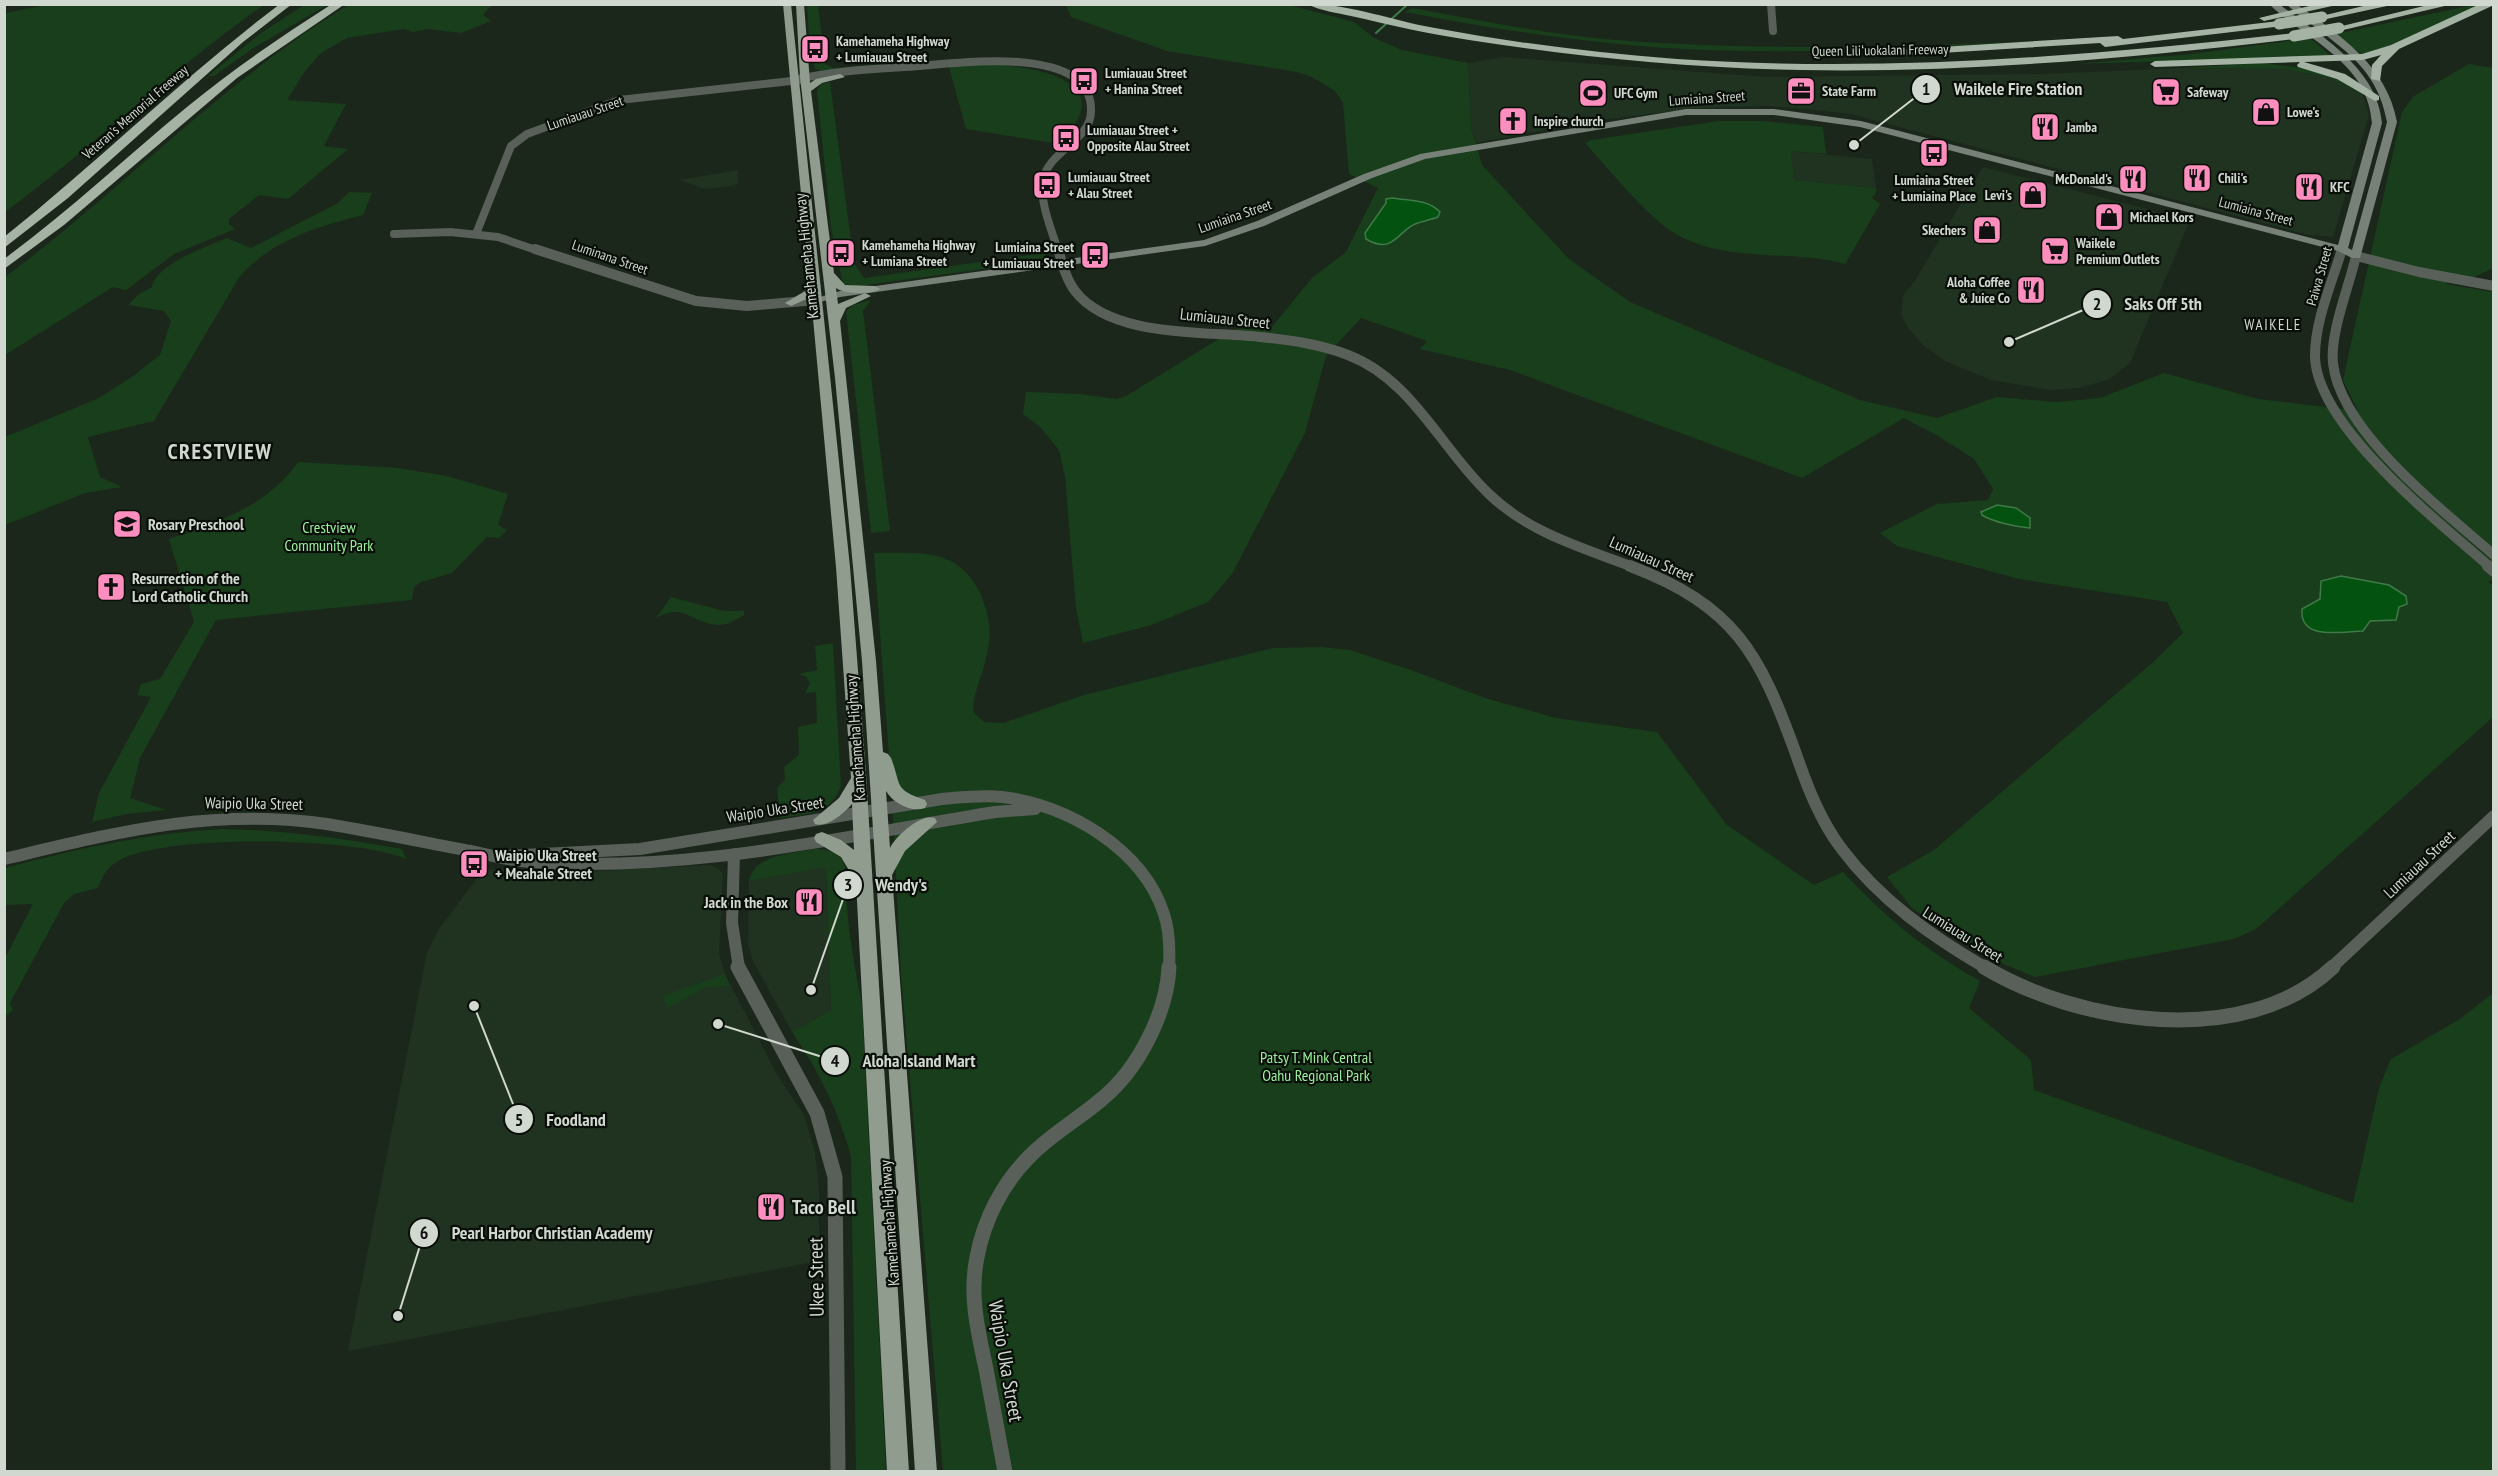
<svg xmlns="http://www.w3.org/2000/svg" width="2498" height="1476" font-family="'PT Sans Narrow',sans-serif">
  <rect width="100%" height="100%" fill="#1b271a"/>
  <path fill="#203220" d="M1503,57L1766,77L2039,74L2185,68L2284,69L2331,78L2363,95L2369,115L2333,237L2309,235L1850,114L1816,110L1768,106L1698,108L1592,121L1475,143L1471,128L1468,63Z
    M1791,151L1872,159L1876,188L1794,180Z
    M1983,167L2190,220L2130,363L2110,379L2079,388L2050,390L1991,380L1945,361L1922,344L1908,328L1901,314L1903,295L1914,282Z
    M738,170V183L732,186L705,189L679,180Z
    M710,865L718,868L723,874L719,953L725,974L776,1073L804,1115L815,1152L819,1189V1261L348,1351L427,953L439,929L484,869L580,872Z
    M826,866L831,1010L792,1032L753,961L748,944L749,881Z"/>
  <path fill="#193e1b" d="M51,4H264V5C173,68 94,147 5,212V13Z
    M350,4L492,5L483,15L491,21L461,33L427,29L413,32L404,29L347,38L321,53L305,71L287,100L346,104L324,146L348,149L288,199L259,195L229,219V224L235,229L174,254L126,290L113,287L5,355V277C123,189 223,81 350,4Z
    M304,5H327L252,49L214,76H208L261,33Z
    M807,5H818L825,64L834,68L904,62L913,57L914,61L822,71L815,69L810,48Z
    M1066,5H1289L1354,22L1374,38L1402,50L1468,63L1471,128L1482,165L1569,259L1630,302L1860,400L1937,418L1997,397L2056,402L2100,398L2164,373L2258,399L2358,411L2343,380L2402,112L2414,96L2469,64L2493,68V268L2472,278L2445,284L2493,292L2494,580L2488,581L2494,587L2493,717L2256,929L2234,939L2035,977L1999,962L1936,925L1912,908L1887,877L1934,850L2152,663L2183,633L2167,602L2019,579L1897,546L1880,533L1937,504L1988,500L1993,489L1974,459L1938,436L1904,418L1802,478L1510,370L1420,349L1427,341L1361,318L1326,356L1305,433L1232,574L1208,602L1151,625L1083,643L1076,608L1065,477L1059,450L1040,427L1023,414L1026,392L1080,394L1116,399L1126,396L1235,329L1271,328L1312,278L1346,252L1378,188L1349,174L1343,103L1335,91L1310,76L1297,72L1167,51L1071,17Z
    M2473,5H2487L2383,51L2362,55L2336,34Z
    M1412,8C1484,21 1555,36 1628,41C1770,51 1914,47 2056,40C1926,48 1796,56 1666,48C1578,42 1492,29 1405,12Z
    M2310,38L2331,56L2075,64L2191,54Z
    M2262,63L2319,70L2361,91L2363,95L2331,78L2284,69L2185,68Z
    M979,64C1028,65 1126,77 1059,144L966,129L949,67Z
    M830,82L854,263L864,278L1045,253L1044,259L1035,262L858,286L843,284L831,228L817,91L821,84Z
    M1719,121H1764L1823,127L1826,154L1791,151L1794,180L1876,188V193L1872,198L1880,204L1845,264C1790,249 1721,264 1671,231C1645,214 1608,168 1585,143L1591,140Z
    M349,192L372,193L363,215C317,227 274,239 240,276L154,421L88,437L100,477L122,487L85,493L5,525V437L99,398L133,376L160,355L171,321L164,311L128,305L139,294L152,287C156,264 206,247 227,238L251,248L338,203Z
    M871,300L863,311L890,531L871,533L846,311L853,305Z
    M298,462L398,468L447,476L508,494L498,525L507,530L499,538L487,537L452,573L421,582L414,587L412,600L216,620L140,758L130,798L166,810L127,814L92,822L99,793L151,697L137,695L141,684L160,679L194,622L169,539C216,523 268,506 298,462Z
    M874,553C920,553 959,547 981,595C988,613 992,630 988,649C985,669 975,688 973,707L974,713L984,722L1004,723L1084,695L1273,648L1322,647L1350,650L1411,670L1488,699L1556,718L1657,732L1727,825L1814,885L1843,872C1886,918 1925,950 1980,981L1969,1008L2031,1060L2034,1090L2353,1203L2379,1088L2391,1059L2460,1019L2493,993V1471H943L901,973L892,795Z
    M671,597L724,611H744V615C737,619 726,626 718,625C689,623 686,602 656,618Z
    M833,643L841,785C833,814 806,814 780,818L777,788L785,780L784,767L799,755L798,727L817,723L816,692L805,693L810,683L806,677L799,674L817,670L815,646Z
    M222,829C284,830 341,838 402,849L406,859C357,837 166,834 120,860C107,867 103,875 98,888L74,894L64,903L10,1003L13,1010L5,1017V958L33,904L5,905V868C76,849 148,833 222,829Z
    M814,849C823,849 833,850 840,857C848,866 846,882 846,893C848,932 855,968 862,1005L886,1471H856L851,1156C838,1110 819,1071 792,1032L831,1010L826,867L749,881C754,854 792,854 814,849Z
    M725,974L730,986L707,987L668,1008L662,996Z"/>
  <path fill="#035210" stroke="#407a49" stroke-width="1.5" d="M1392,198C1410,201 1427,199 1440,212L1438,217C1430,220 1423,221 1415,224C1397,232 1393,255 1366,239L1365,233L1386,203V199Z
    M1997,505L2016,508L2030,518V528C2017,527 1993,522 1982,515L1981,512Z
    M2341,576L2389,585L2406,596L2407,604L2399,607L2396,620L2370,621L2363,631C2345,631 2299,642 2302,609L2320,599L2321,581Z"/>
  <g fill="none" stroke-linecap="round" stroke-linejoin="round">
    <path stroke="#407a49" stroke-width="2" d="M1376,33L1408,4"/>
    <path stroke="#595f59" stroke-width="8" d="M1771,4L1773,31
      M794,80C836,70 878,69 920,66C960,63 1093,44 1091,111C1091,141 1048,151 1043,180C1039,202 1052,230 1058,251
      M394,234L450,232L498,237L539,251
      M476,234L511,146L527,134L619,100L800,80"/>
    <path stroke="#595f59" stroke-width="10" d="M535,249L696,301L747,306L816,300
      M1058,249C1062,263 1066,279 1075,291C1111,338 1206,331 1260,337C1290,340 1320,344 1348,355C1413,380 1441,449 1489,494C1529,533 1583,548 1633,567
      M2342,249C2332,283 2315,320 2315,356C2316,426 2440,523 2490,567
      M2494,286L2419,272L2356,256C2349,287 2330,332 2333,363C2340,432 2444,511 2494,555"/>
    <path stroke="#595f59" stroke-width="12" d="M1630,566C1735,606 1759,652 1796,754C1807,786 1820,820 1841,848C1880,900 1931,936 1986,968
      M2488,566L2494,571
      M734,854L732,923L739,968
      M505,856L640,849L942,799C962,797 982,795 1002,797C1067,804 1143,849 1164,914C1170,932 1170,950 1169,968
      M4,859C114,833 212,807 327,824C375,832 423,842 471,851C490,855 511,861 530,862C686,873 842,837 995,812L1035,809
      M2331,968L2494,816"/>
    <path stroke="#595f59" stroke-width="15" d="M738,967L817,1113L835,1177L838,1472
      M1984,967C2079,1024 2245,1050 2333,967
      M1005,1472C999,1438 992,1403 986,1369C978,1331 969,1296 977,1257C984,1220 1002,1184 1029,1157C1051,1134 1079,1119 1103,1098C1138,1069 1167,1013 1169,967"/>
    <path fill="#778177" fill-rule="evenodd" d="M2269,4H2279C2320,36 2377,67 2382,123L2348,248L2352,250L2387,122C2376,59 2329,42 2286,4H2296C2340,35 2387,66 2397,122L2360,258H2352L2338,251L1860,127L1774,115H1686L1425,159L1372,178L1264,226L1205,246L840,297L816,303L810,300L840,291L1204,240L1257,221L1364,174L1420,154L1686,109H1774L1861,121L2338,245L2372,123C2368,62 2308,41 2269,4Z"/>
    <path fill="#8f9c8e" fill-rule="evenodd" d="M783,4H791L850,567L866,774L909,1472H887L856,882L841,857L816,842L814,838L816,834L822,832L841,840L854,850L852,804C844,813 828,828 815,824L813,820L839,798L851,778L836,567L811,297L791,306L785,303L805,291L809,278Z
      M796,4H804L810,83L816,79L840,74L845,77L822,83L811,91L834,273L845,285L875,286L880,289C872,295 844,294 836,288L838,304L865,293L871,296L846,308L840,321L876,661L883,752L888,754L891,758C902,786 893,789 925,800L927,804L925,808C911,813 893,803 886,791L890,848C896,836 921,813 935,818L937,822L905,851L892,875L937,1472H915L862,661L835,378L800,77Z"/>
    <path fill="#a4b3a3" fill-rule="evenodd" d="M280,4H292L243,42L68,198L4,248V237C98,162 184,76 280,4Z
      M332,4H345L237,78L64,225L4,269V259C68,212 126,157 187,107C233,69 282,36 332,4Z
      M1308,4C1351,4 1393,21 1435,28C1515,43 1596,53 1677,59C1884,73 2089,56 2294,33L2299,36L2294,39C2130,58 1966,73 1801,70C1690,68 1579,57 1469,40C1429,34 1390,25 1351,16C1338,13 1320,11 1308,4Z
      M2318,4H2341L2264,21L2259,18Z
      M2372,4H2396L2322,20L2317,17Z
      M2432,4H2453L2339,31L2334,28Z
      M2480,4L2494,5L2399,49L2382,66L2380,81L2371,79L2372,65L2381,55L2363,60L2304,62L2345,74L2379,96V100L2375,101L2337,79L2298,67L2297,65L2300,62L2155,67L2150,64L2155,61L2362,54L2391,45Z
      M2279,21L2284,24L2283,26L2105,47L2100,43L1876,57L1871,54L1876,51L2118,36L2123,39Z"/>
    <path stroke="#a4b3a3" stroke-width="11" d="M2279,24L2322,17
      M2294,36L2339,28"/>
  </g>
  <defs>
    <g id="bus-square" transform="scale(1.5)"><rect x="-9" y="-9" width="18" height="18" rx="4" fill="#fe8ebd" stroke="#090e09"/><path d="M-5-6H5V4H4V6H2V4H-2V6H-4V4H-5ZM-3.5-4V0h7V-4ZM-3.5 1.2v1.5H-2V1.2ZM2 1.2v1.5H3.5V1.2Z" fill="#111"/></g>
    <g id="office-square" transform="scale(1.5)"><rect x="-9" y="-9" width="18" height="18" rx="4" fill="#fe8ebd" stroke="#090e09"/><path d="M-6-3h4V-5.5h4V-3h4V5H-6ZM-1-4.5V-3h2v-1.5ZM-6 0V1H6V0Z" fill="#111"/></g>
    <g id="supermarket-square" transform="scale(1.5)"><rect x="-9" y="-9" width="18" height="18" rx="4" fill="#fe8ebd" stroke="#090e09"/><path d="M-6-5.5h2.5l.6 2H6L4.5 2H-2.5L-4.4-4H-6ZM-1.5 3.2a1.3 1.3 0 1 0 .1 0ZM3 3.2a1.3 1.3 0 1 0 .1 0Z" fill="#111"/></g>
    <g id="stadium-square" transform="scale(1.5)"><rect x="-9" y="-9" width="18" height="18" rx="4" fill="#fe8ebd" stroke="#090e09"/><path d="M0-5a6.5 5 0 1 0 0 10a6.5 5 0 1 0 0-10ZM-3.5-1.8h7v3.6h-7Z" fill="#111"/></g>
    <g id="shop-square" transform="scale(1.5)"><rect x="-9" y="-9" width="18" height="18" rx="4" fill="#fe8ebd" stroke="#090e09"/><path d="M-5-2.5h2.3a2.7 3.5 0 0 1 5.4 0H5L5.5 6h-11ZM-1.5-2.5h3a1.5 2.3 0 0 0-3 0Z" fill="#111"/></g>
    <g id="church-square" transform="scale(1.5)"><rect x="-9" y="-9" width="18" height="18" rx="4" fill="#fe8ebd" stroke="#090e09"/><path d="M-1.2-6h2.4v3.5h3.3v2.4h-3.3V6h-2.4V-.1h-3.3v-2.4h3.3Z" fill="#111"/></g>
    <g id="restaurant-square" transform="scale(1.5)"><rect x="-9" y="-9" width="18" height="18" rx="4" fill="#fe8ebd" stroke="#090e09"/><path d="M-5-6h1v4h1v-4h1v4h1v-4h1v5L-1.5 .5V6h-2V.5L-5-1ZM5-6V6H3V1.5H1.5Q1.5-4 5-6Z" fill="#111"/></g>
    <g id="school-square" transform="scale(1.5)"><rect x="-9" y="-9" width="18" height="18" rx="4" fill="#fe8ebd" stroke="#090e09"/><path d="M0-5L7-2L0 1L-7-2ZM-4 1L0 2.5L4 1V4Q0 6-4 4Z" fill="#111"/></g>
  </defs>
  <g fill-rule="evenodd">
    <use href="#bus-square" x="815" y="49"/>
    <use href="#bus-square" x="1084" y="81"/>
    <use href="#office-square" x="1801" y="91"/>
    <use href="#supermarket-square" x="2166" y="92"/>
    <use href="#stadium-square" x="1593" y="93"/>
    <use href="#shop-square" x="2266" y="112"/>
    <use href="#church-square" x="1513" y="121"/>
    <use href="#restaurant-square" x="2045" y="127"/>
    <use href="#bus-square" x="1066" y="138"/>
    <use href="#bus-square" x="1934" y="153"/>
    <use href="#restaurant-square" x="2197" y="178"/>
    <use href="#restaurant-square" x="2133" y="179"/>
    <use href="#bus-square" x="1047" y="185"/>
    <use href="#restaurant-square" x="2309" y="187"/>
    <use href="#shop-square" x="2033" y="195"/>
    <use href="#shop-square" x="2109" y="217"/>
    <use href="#shop-square" x="1987" y="230"/>
    <use href="#supermarket-square" x="2055" y="251"/>
    <use href="#bus-square" x="841" y="253"/>
    <use href="#bus-square" x="1095" y="255"/>
    <use href="#restaurant-square" x="2031" y="290"/>
    <use href="#school-square" x="127" y="524"/>
    <use href="#church-square" x="111" y="587"/>
    <use href="#bus-square" x="474" y="864"/>
    <use href="#restaurant-square" x="809" y="902"/>
    <use href="#restaurant-square" x="771" y="1207"/>
  </g>
  <g text-anchor="middle" stroke-width="4.5" stroke-linejoin="round" paint-order="stroke">
    <g font-size="14" font-weight="bold" fill="#d0d8cf" stroke="#090e09" text-anchor="start">
      <text x="836" y="46">Kamehameha Highway<tspan x="836" dy="16">+ Lumiauau Street</tspan></text>
      <text x="1105" y="78">Lumiauau Street<tspan x="1105" dy="16">+ Hanina Street</tspan></text>
      <text x="1822" y="96">State Farm</text>
      <text x="2187" y="97">Safeway</text>
      <text x="1614" y="98">UFC Gym</text>
      <text x="2287" y="117">Lowe's</text>
      <text x="1534" y="126">Inspire church</text>
      <text x="2066" y="132">Jamba</text>
      <text x="1087" y="135">Lumiauau Street +<tspan x="1087" dy="16">Opposite Alau Street</tspan></text>
      <text x="1068" y="182">Lumiauau Street<tspan x="1068" dy="16">+ Alau Street</tspan></text>
      <text x="2218" y="183">Chili's</text>
      <text x="2112" y="184" text-anchor="end">McDonald's</text>
      <text x="1934" y="185" text-anchor="middle">Lumiaina Street<tspan x="1934" dy="16">+ Lumiaina Place</tspan></text>
      <text x="2330" y="192">KFC</text>
      <text x="2012" y="200" text-anchor="end">Levi's</text>
      <text x="2130" y="222">Michael Kors</text>
      <text x="1966" y="235" text-anchor="end">Skechers</text>
      <text x="2076" y="248">Waikele<tspan x="2076" dy="16">Premium Outlets</tspan></text>
      <text x="862" y="250">Kamehameha Highway<tspan x="862" dy="16">+ Lumiana Street</tspan></text>
      <text x="1074" y="252" text-anchor="end">Lumiaina Street<tspan x="1074" dy="16">+ Lumiauau Street</tspan></text>
      <text x="2010" y="287" text-anchor="end">Aloha Coffee<tspan x="2010" dy="16">&amp; Juice Co</tspan></text>
    </g>
    <g font-size="14" fill="#d0d8cf" stroke="#090e09">
      <text transform="translate(1880 50) rotate(-1)" y="5">Queen Liliʻuokalani Freeway</text>
      <text transform="translate(1707 98) rotate(-4)" y="5">Lumiaina Street</text>
      <text transform="translate(135 112) rotate(-41)" y="5">Veteran's Memorial Freeway</text>
      <text transform="translate(585 113) rotate(-19)" y="5">Lumiauau Street</text>
      <text transform="translate(2256 211) rotate(15)" y="5">Lumiaina Street</text>
      <text transform="translate(1235 216) rotate(-19)" y="5">Lumiaina Street</text>
      <text transform="translate(610 257) rotate(19)" y="5">Luminana Street</text>
      <text transform="translate(2319 276) rotate(-74)" y="5">Paiwa Street</text>
    </g>
    <g font-size="15" letter-spacing="1.5" fill="#d0d8cf" stroke="#090e09">
      <text x="2273" y="330">WAIKELE</text>
    </g>
    <g font-size="16" fill="#d0d8cf" stroke="#090e09">
      <text transform="translate(806 256) rotate(-96)" y="6">Kamehameha Highway</text>
      <text transform="translate(1225 318) rotate(6)" y="6">Lumiauau Street</text>
      <text transform="translate(1652 559) rotate(24)" y="6">Lumiauau Street</text>
      <text transform="translate(855 738) rotate(-94)" y="6">Kamehameha Highway</text>
      <text transform="translate(254 803) rotate(1)" y="6">Waipio Uka Street</text>
      <text transform="translate(775 809) rotate(-9)" y="6">Waipio Uka Street</text>
      <text transform="translate(2419 864) rotate(-43)" y="6">Lumiauau Street</text>
      <text transform="translate(1963 934) rotate(32)" y="6">Lumiauau Street</text>
      <text transform="translate(889 1223) rotate(-94)" y="6">Kamehameha Highway</text>
    </g>
    <g font-size="16" font-weight="bold" fill="#d0d8cf" stroke="#090e09" text-anchor="start">
      <text x="148" y="530">Rosary Preschool</text>
      <text x="132" y="584">Resurrection of the<tspan x="132" dy="18">Lord Catholic Church</tspan></text>
      <text x="495" y="861">Waipio Uka Street<tspan x="495" dy="18">+ Meahale Street</tspan></text>
      <text x="788" y="908" text-anchor="end">Jack in the Box</text>
    </g>
    <g font-size="16" fill="#99f49a" stroke="#090e09">
      <text x="329" y="533">Crestview<tspan x="329" dy="18">Community Park</tspan></text>
      <text x="1316" y="1063">Patsy T. Mink Central<tspan x="1316" dy="18">Oahu Regional Park</tspan></text>
    </g>
    <g font-size="20" font-weight="bold" fill="#d0d8cf" stroke="#090e09" text-anchor="start">
      <text x="792" y="1214">Taco Bell</text>
    </g>
    <g font-size="20" fill="#d0d8cf" stroke="#090e09">
      <text transform="translate(816 1277) rotate(-91)" y="7">Ukee Street</text>
      <text transform="translate(1006 1361) rotate(80)" y="7">Waipio Uka Street</text>
    </g>
    <g font-size="22" font-weight="bold" letter-spacing="1.5" fill="#d0d8cf" stroke="#090e09">
      <text x="220" y="459">CRESTVIEW</text>
    </g>
  </g>
  <path fill="none" stroke="#d0d8cf" stroke-width="2" d="M1854 145L1926 89M2009 342L2097 304M811 990L848 885M718 1024L835 1061M474 1006L519 1119M398 1316L424 1233"/>
  <g fill="#d0d8cf" stroke="#090e09" stroke-width="2">
    <circle cx="1854" cy="145" r="6"/>
    <circle cx="2009" cy="342" r="6"/>
    <circle cx="811" cy="990" r="6"/>
    <circle cx="718" cy="1024" r="6"/>
    <circle cx="474" cy="1006" r="6"/>
    <circle cx="398" cy="1316" r="6"/>
    <circle cx="1926" cy="89" r="15"/>
    <circle cx="2097" cy="304" r="15"/>
    <circle cx="848" cy="885" r="15"/>
    <circle cx="835" cy="1061" r="15"/>
    <circle cx="519" cy="1119" r="15"/>
    <circle cx="424" cy="1233" r="15"/>
  </g>
  <g font-size="18" text-anchor="middle" font-weight="bold" fill="#111">
    <text x="1926" y="95">1</text>
    <text x="2097" y="310">2</text>
    <text x="848" y="891">3</text>
    <text x="835" y="1067">4</text>
    <text x="519" y="1126">5</text>
    <text x="424" y="1239">6</text>
  </g>
  <g font-size="18" text-anchor="middle" font-weight="bold" fill="#d0d8cf" stroke="#090e09" stroke-width="4.5" stroke-linejoin="round" paint-order="stroke">
    <text x="2018" y="95">Waikele Fire Station</text>
    <text x="2163" y="310">Saks Off 5th</text>
    <text x="901" y="891">Wendy's</text>
    <text x="919" y="1067">Aloha Island Mart</text>
    <text x="576" y="1126">Foodland</text>
    <text x="552" y="1239">Pearl Harbor Christian Academy</text>
  </g>
  <rect width="2498" height="1476" fill="none" stroke="#d0d8cf" stroke-width="12"/>
</svg>
